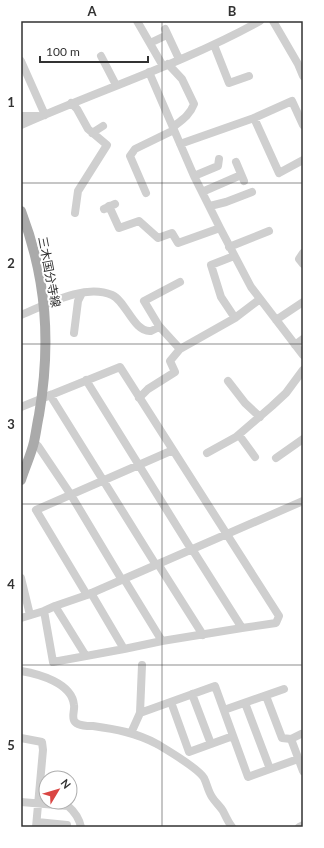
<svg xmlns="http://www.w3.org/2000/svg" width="324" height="848" font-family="Lato,'Noto Sans JP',sans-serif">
  <rect width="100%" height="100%" fill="#fff"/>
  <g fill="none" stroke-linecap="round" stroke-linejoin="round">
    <path stroke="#cfcfcf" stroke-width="8" d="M137,21L163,66
      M273,21L298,64L303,76
      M165,29L179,59
      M150,43L167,35
      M214,45L229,83L249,76
      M101,56L116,85
      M21,61L45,115
      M168,64L182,79L194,104C190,115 182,120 173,127
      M149,72L194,176L220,228L251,287L303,355
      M71,103L77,109L88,129L107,145L78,191L75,213
      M21,116H38
      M254,118L279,173L303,160
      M21,125C100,90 184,63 260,21
      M92,133L103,126
      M180,144L254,118L292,101L303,125
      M236,162L244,181
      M194,176L218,166L219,159
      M202,192L241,175
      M146,193L130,156L135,149L174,130
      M109,206L119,228L139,221L158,238L172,233L178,243L220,228
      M210,206L226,202L252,192
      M104,209L115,204
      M229,247L269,231
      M303,253L299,259L303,264
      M234,256L211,265L221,297L235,318
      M21,315C46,305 84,283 112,295C126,301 134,333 151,331C154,330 157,328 159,326
      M276,320L303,302
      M74,333L78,301L82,293
      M295,345L303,339
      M180,349L235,318L260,299
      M86,380L191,549
      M228,381L245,403L260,417
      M50,395L156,565
      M139,398L148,389L175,372L170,361L180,349L159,326L144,301L180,282
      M21,407L120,367L279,616L276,623L242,628
      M239,435L255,457
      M34,442L38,446L71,495L122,580
      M207,453L236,437L272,406L286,393L303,370
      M276,458L303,439
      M158,564L203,635
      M21,578L30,615
      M87,595L36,510L173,450
      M44,611L53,662L86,656L55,606
      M21,618L44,611L55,606L87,595L303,501
      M162,641L242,628L192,549
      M124,649L162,641L124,579
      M86,656L124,649L91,593
      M21,671C39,674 72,683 74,705C75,710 71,718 75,722C79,726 87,726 93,726C115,729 137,733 157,744C167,750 198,768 204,778C207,784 208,791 212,797C215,802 220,806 223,811C226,817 228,822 232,827
      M192,694L211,744
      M266,696L282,738L291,739L301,734
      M171,702L189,752L233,736
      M245,703L270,769
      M224,710L284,689
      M140,713L142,665
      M131,733L140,713L215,686L248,777L298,759
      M21,738L42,742L43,750L36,827
      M291,739L303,771
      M21,802L68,806C75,812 79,818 81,827
      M37,822L67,825
      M299,827L303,825"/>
    <path stroke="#aaa" stroke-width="10" d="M21,211C47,279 51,344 39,415C37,424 36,433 34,442C31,455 25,467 21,480"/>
  </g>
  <path fill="none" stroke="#323232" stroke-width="1" stroke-opacity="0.55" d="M162,21V827M21,183H303M21,344H303M21,504H303M21,665H303"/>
  <g text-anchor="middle" stroke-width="4" stroke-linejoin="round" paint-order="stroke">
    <g font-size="12" fill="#323232" stroke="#fff">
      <text transform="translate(49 272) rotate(79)" y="4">三木国分寺線</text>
    </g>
  </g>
  <rect width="324" height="848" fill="none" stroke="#ffffff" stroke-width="44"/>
  <g transform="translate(58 790) rotate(52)"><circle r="19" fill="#ffffff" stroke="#adadad"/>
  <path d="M0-3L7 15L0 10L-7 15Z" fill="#da4643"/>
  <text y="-6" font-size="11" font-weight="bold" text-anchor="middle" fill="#323232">N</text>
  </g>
  <path d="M40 56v6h108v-6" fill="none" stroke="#323232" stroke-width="2"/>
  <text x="46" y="56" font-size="12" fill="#323232" stroke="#ffffff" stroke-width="3" paint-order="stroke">100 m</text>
  <rect x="22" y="22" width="280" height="804" fill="none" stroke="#323232" stroke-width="1.5"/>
  <g font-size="13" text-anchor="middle" font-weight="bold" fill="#323232">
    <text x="92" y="16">A</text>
    <text x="232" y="16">B</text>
    <text x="11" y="107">1</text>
    <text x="11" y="268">2</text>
    <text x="11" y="429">3</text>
    <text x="11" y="589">4</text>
    <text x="11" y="750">5</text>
  </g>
</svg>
